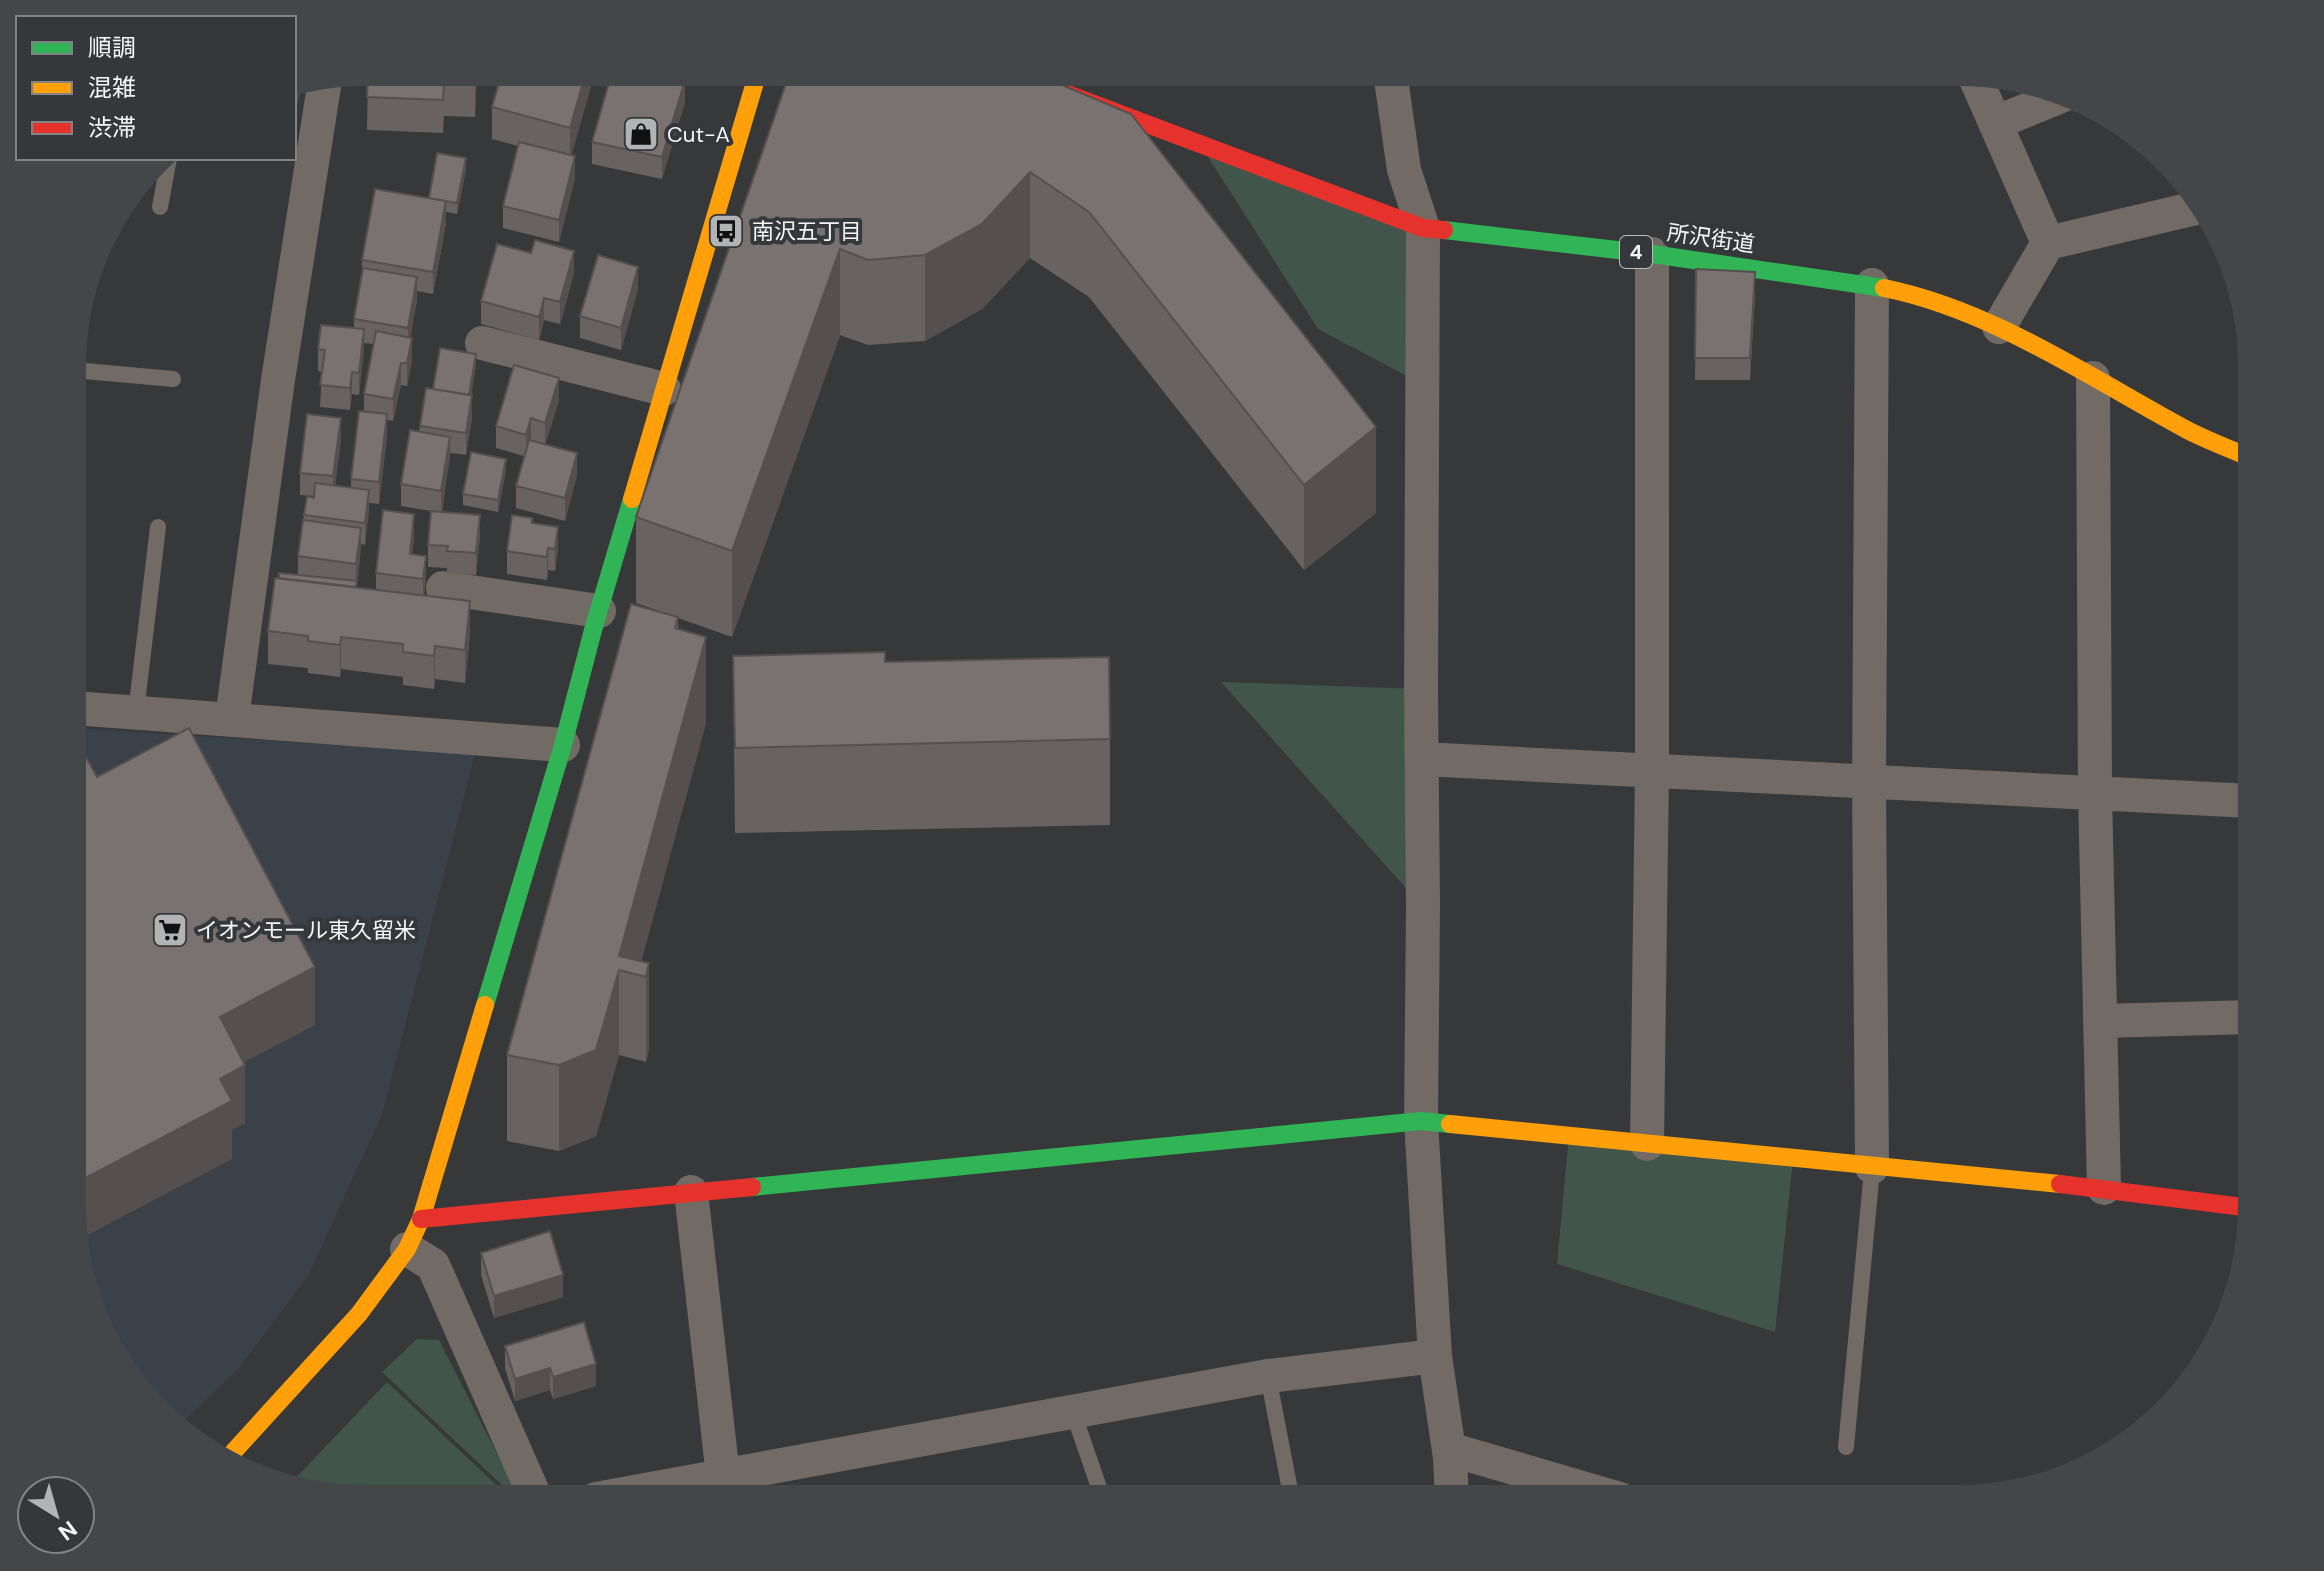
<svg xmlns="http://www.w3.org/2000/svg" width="2324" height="1571" font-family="'DM Sans','Noto Sans JP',sans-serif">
  <rect width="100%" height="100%" fill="#36383a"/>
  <path fill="#3b4149" d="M74,728L475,754L382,1115L309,1274L240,1367L180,1425L112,1352L74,1243Z"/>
  <path fill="#41554a" d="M1199,143L1423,228L1422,384L1318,329Z
    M1221,682L1421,689L1423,907Z
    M1569,1135L1793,1159L1775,1332L1557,1264Z
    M417,1339L439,1340L520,1499H517L382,1372Z
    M387,1382L511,1499H365L288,1486Z"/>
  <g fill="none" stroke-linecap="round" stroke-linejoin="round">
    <path stroke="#726a64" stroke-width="16" d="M160,207L169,158
      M74,370L173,379
      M136,712L158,527
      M1268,1376L1291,1495
      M1073,1412L1103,1499
      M1846,1447L1872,1170"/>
    <path stroke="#726a64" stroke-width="34" d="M1390,72L1404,170L1423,228L1421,689L1423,907L1421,1121L1435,1356L1450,1458L1452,1499
      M1974,75L2048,243L1999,327
      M1995,123L2066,94
      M2048,243L2196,208L2199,205
      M482,343L664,389
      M2093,378L2095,793L2104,1188
      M443,588L599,611
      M74,708L563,745
      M232,718L278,380L325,80
      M1422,759L2251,801
      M2100,1021L2251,1017
      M1647,1144L1652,771V254
      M1872,1167L1869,782L1872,285
      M691,1192L723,1476
      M407,1249L433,1265L536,1499
      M1449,1449L1620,1499
      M596,1499L1268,1376L1435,1356"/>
    <path stroke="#30b455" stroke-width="18" d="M1444,230L1652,254L1884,288
      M485,1005L563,745L593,630L632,499
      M752,1187L1421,1121L1450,1124"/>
    <path stroke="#ff9f0a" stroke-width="18" d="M1884,288C1993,310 2092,379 2189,431C2209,441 2230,449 2251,458
      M632,499L758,72
      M1450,1124L2060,1184
      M225,1461L359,1314L407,1249L421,1219L485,1005"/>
    <path stroke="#e5322d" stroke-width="18" d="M1009,72L1423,228L1444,230
      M2060,1184L2251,1208
      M421,1219L752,1187"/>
  </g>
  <path fill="#686260" d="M368,72H477L475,117L444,116L443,133L367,130Z
    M595,72L571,155L575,178L559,242L503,228V206L518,146L492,139V107Z
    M790,72H1031L1376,513L1304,570L1089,297L1030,258L982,309L925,341L868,345L840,335L732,637L678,618V629L706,723L641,961L649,963V1049L646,1062L619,1055L596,1136L559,1151L507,1141V1055L668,614L636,603V517Z
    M685,102L662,179L592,164V142Z
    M466,169L457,214L446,212V223L433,294L417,291V300L410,338L412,360L407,386L401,385L393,421L387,420V436L379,504L369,503L365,545L361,544L357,585V588L376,590V573L414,536L412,554L426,578L424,596L470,634L465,683L435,679L434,689L403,685V677L341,669L340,677L308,673V668L268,664V631L279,578L298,575V556L304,515L314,498V496L300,495V473L341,440L335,486L351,488V479L364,411V394L374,344L364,343L359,395L352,394L350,410L320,407L322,372L318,371V349L354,328V319L362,273V260L429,198Z
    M1696,269L1755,294L1750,380H1695Z
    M574,273L560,324L544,320L539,340L481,324V301Z
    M638,289L621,350L580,338V316Z
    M476,365L471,395L472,418L466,455L450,453L442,512L480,537L476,575L447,573V568L428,567V545L431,511L401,506V484L433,389Z
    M559,401L545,444L577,475L565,521L516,508V486L524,456L496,448V426Z
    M506,470L498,512L463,505V494Z
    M532,523L558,549L555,571L548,570L547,580L507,574V551Z
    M733,656L885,662L1110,739V825L735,833Z
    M481,1253L563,1297L494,1318L481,1275Z
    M505,1346L596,1386L553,1399L550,1390L515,1401L505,1368Z"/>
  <path fill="#55504e" d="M475,72H477L475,117Z
    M586,72H595L570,161V128Z
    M685,80V102L662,179V157Z
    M301,85L295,116V94L296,86Z
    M575,156V178L559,242V220Z
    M466,158V169L457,214V203Z
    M1030,172V258L982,309L925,341V255Z
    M446,201V223L433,294V272Z
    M840,249V335L732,637V551Z
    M574,251V273L560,324V302Z
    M638,267V289L621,350V328Z
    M1755,272V294L1750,380V358Z
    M417,277V300L408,350V328Z
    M544,298V320L539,340V317Z
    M364,329V351L359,395V373Z
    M412,338V360L407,386V363Z
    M476,354V365L469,411V400Z
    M401,363V385L393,421V399Z
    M352,372V394L350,410V388Z
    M559,378V401L545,445V423Z
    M472,395V418L466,455V433Z
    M387,414V436L379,504V482Z
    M341,418V440L333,498V476Z
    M531,418V440L526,457V435Z
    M1376,427V513L1304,570V485Z
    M450,437V459L441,513V491Z
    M577,453V475L565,521V498Z
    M506,459V470L498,512V500Z
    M369,490V512L365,545V523Z
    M414,514V536L410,576V554Z
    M480,515V537L476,575V553Z
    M558,527V549L555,571V549Z
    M361,528V550L355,605L356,564Z
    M548,548V570L547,580V557Z
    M426,556V578L423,601V579Z
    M470,601V634L465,683V650Z
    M341,637V669L340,677V645Z
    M706,637V723L638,974L619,956Z
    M435,646V679L434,689V656Z
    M649,963V1049L646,1062V977Z
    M315,967V1025L220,1075V1017Z
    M619,970V1055L596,1136L559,1151V1065Z
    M245,1065V1123L232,1130V1159L74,1242V1184L220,1079Z
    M563,1275V1297L494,1318V1296Z
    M596,1364V1386L553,1399V1377Z
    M550,1368V1390L515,1401V1379Z"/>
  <path fill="#797270" stroke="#55504e" stroke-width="2" d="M368,72H475V84L444,83L443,100L367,97Z
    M502,72H586L570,128L492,107Z
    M612,72H649L685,80L662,157L592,142Z
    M790,72H1031L1131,114L1376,427L1304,485L1089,212L1030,172L982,224L925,255L868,260L840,249L732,551L636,517Z
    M519,142L575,156L559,220L503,206Z
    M437,153L466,158L457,203L429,198Z
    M375,189L446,201L433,272L362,260Z
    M535,240L574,251L560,302L544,298L539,317L481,301L497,244L531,253Z
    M598,255L638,267L621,328L580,316Z
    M363,268L417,277L408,328L354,319Z
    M1696,269L1755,272L1750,358H1695Z
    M321,325L364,329L359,373L352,372L350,388L320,385L325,350L318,349Z
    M376,331L412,338L407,363H401L393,399L364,394Z
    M440,348L476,354L469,395L433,389Z
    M514,365L559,378L545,423L531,418L526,435L496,426Z
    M426,388L472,395L466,433L420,426Z
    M359,411L387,414L379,482L351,479Z
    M307,414L341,418L333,476L300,473Z
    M410,430L450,437L441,491L401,484Z
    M529,440L577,453L565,498L516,486Z
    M471,452L506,459L498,500L463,494Z
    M315,483L369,490L365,523L304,515L307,496L314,498Z
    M383,510L414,514L410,554L426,556L423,579L376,573Z
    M431,511L480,515L476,553L447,551L448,546L428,545Z
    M512,515L532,518V523L558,527L555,549L548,548L547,557L507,551Z
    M303,520L361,528L356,564L298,556Z
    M279,573L357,581L356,587L279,578Z
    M275,578L470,601L465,650L435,646L434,656L403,652V644L341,637L340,645L308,641V636L268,631Z
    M631,604L678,617L675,628L706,637L619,956L649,963L646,977L619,970L596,1050L559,1065L507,1055Z
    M885,652V662L1109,657L1110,739L735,748L733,656Z
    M189,728L315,967L220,1017L245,1065L220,1079L232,1101L74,1184V735L97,777Z
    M550,1231L563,1275L494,1296L481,1253Z
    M584,1322L596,1364L553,1377L550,1368L515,1379L505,1346Z"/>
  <defs>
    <g id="shop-square" transform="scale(1.8)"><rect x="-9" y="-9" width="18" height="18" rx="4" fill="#b1b3b5" stroke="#35383b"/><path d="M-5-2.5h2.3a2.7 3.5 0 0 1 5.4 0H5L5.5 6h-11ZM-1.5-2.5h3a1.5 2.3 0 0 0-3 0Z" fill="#111"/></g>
    <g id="bus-square" transform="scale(1.8)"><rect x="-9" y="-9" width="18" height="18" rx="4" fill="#b1b3b5" stroke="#35383b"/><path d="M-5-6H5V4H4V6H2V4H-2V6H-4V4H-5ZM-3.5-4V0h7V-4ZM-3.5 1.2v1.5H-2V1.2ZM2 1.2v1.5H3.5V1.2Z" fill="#111"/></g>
    <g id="supermarket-square" transform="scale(1.8)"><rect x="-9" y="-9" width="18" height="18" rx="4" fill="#b1b3b5" stroke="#35383b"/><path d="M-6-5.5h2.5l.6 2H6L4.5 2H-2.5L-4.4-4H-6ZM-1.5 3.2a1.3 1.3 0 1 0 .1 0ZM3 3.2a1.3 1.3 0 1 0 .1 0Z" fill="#111"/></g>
  </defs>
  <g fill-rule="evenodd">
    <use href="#shop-square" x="641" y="134"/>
    <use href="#bus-square" x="726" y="231"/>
    <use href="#supermarket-square" x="170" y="930"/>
  </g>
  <g text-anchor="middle" stroke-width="8" stroke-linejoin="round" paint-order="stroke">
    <rect fill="#35383b" stroke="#babcbf" stroke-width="2" x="1620" y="236" width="32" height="32" rx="6"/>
    <g font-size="20" font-weight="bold" fill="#f3f5f7">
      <text x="1636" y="259">4</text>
    </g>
    <g font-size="22" fill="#f3f5f7" stroke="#35383b" text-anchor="start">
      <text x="667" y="142">Cut-A</text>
      <text x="752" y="239">南沢五丁目</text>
      <text x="196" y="938">イオンモール東久留米</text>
    </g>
    <g font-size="22" fill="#f3f5f7" stroke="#35383b">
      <text transform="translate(1711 238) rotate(8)" y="8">所沢街道</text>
    </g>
  </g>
  <path d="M0 0H2324V1571H0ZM366 86H1958A280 280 0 0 1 2238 366V1205A280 280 0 0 1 1958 1485H366A280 280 0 0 1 86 1205V366A280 280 0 0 1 366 86Z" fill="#44474a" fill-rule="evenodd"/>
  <rect x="16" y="16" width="280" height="144" fill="#35383b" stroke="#818486" stroke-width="2"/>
  <rect x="32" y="42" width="40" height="12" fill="#30b455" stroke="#818486" stroke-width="2"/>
  <text x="88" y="56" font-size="24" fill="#f3f5f7">順調</text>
  <rect x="32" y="82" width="40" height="12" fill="#ff9f0a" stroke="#818486" stroke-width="2"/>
  <text x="88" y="96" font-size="24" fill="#f3f5f7">混雑</text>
  <rect x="32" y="122" width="40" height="12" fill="#e5322d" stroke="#818486" stroke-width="2"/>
  <text x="88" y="136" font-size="24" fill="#f3f5f7">渋滞</text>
  <g transform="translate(56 1515) rotate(143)"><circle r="38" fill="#35383b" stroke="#818486" stroke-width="2"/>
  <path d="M0-6L14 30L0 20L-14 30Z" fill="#b1b3b5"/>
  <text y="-12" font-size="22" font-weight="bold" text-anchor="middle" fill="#f3f5f7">N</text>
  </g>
</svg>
